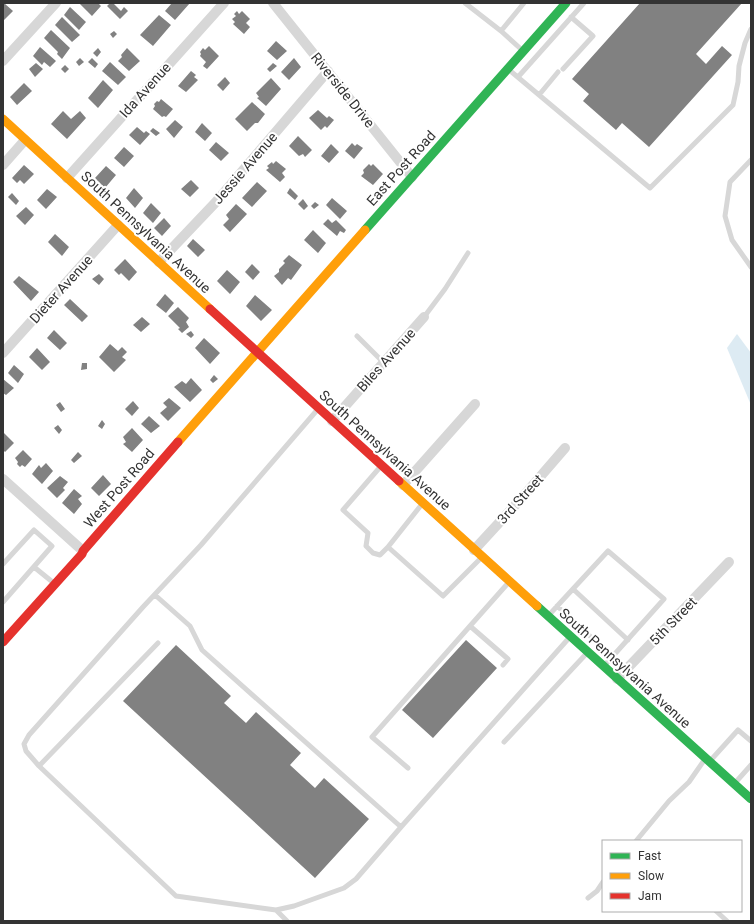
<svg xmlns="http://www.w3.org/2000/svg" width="754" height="924" font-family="Roboto,sans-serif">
  <rect width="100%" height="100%" fill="#fff"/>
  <path fill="#ddebf3" d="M737,334L751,353V405L727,348Z"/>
  <path fill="#818181" d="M4,3L13,11L3,21V5Z
    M79,3H98L101,6L92,16Z
    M110,3H113L121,11L124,7L128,11L120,19L107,6Z
    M172,3H190L175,20L165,11Z
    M640,3H742L696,54L706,64L722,46L732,55L649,147L622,123L616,130L583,101L589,94L572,79Z
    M70,7L86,22L79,30L64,15Z
    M237,11L239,14L242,11L250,19L246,23L250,27L244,34L233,24L235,22L232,19L236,16L234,14Z
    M159,15L171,25L153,46L140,35Z
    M62,17L80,35L72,42L55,25Z
    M51,30L70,48L62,59L57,54L58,52L44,38Z
    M114,31L117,34L113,38L110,34Z
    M276,41L287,51L277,60L267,51Z
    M209,46L219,56L207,69L203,66L206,62L200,56L201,54L200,52L203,48L205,50Z
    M40,47L56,61L50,67L44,62L42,65L33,56Z
    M98,48L101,52L97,57L93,53Z
    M127,48L140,61L129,71L118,61L122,57L121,55Z
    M80,58L84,62L79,66L76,62Z
    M92,58L98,64L95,68L88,62Z
    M294,58L301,67L289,80L281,72Z
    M110,62L126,77L118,85L102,71Z
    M36,63L43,69L35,77L29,69Z
    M273,63L277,66L270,72L267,69Z
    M65,65L69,69L65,73L61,69Z
    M191,71L196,75L194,77L198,80L186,92L178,86Z
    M225,77L230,83L223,91L217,85Z
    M271,78L281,89L266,106L257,98L259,97L256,93Z
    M103,80L113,90L98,108L88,98Z
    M24,83L32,91L17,105L10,97Z
    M161,99L173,109L166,117L164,116L162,117L153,109L155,106L154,104L157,101L159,102Z
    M252,102L265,114L258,123H255L247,131L235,119Z
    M318,110L327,118L329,116L334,120L327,128L325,126L321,130L309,118Z
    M63,111L71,119L80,111L86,118L67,139L51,124Z
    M175,120L183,127L174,138L166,129Z
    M202,123L212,133L205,141L195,132Z
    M137,127L144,133L146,131L150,134L140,145L129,135Z
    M153,128L160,133L156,136L150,131Z
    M298,136L312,150L305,157L303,154L299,156L289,146Z
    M216,142L229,153L221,161L209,150Z
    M352,143L355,146L357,144L363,148L354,159L345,151Z
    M331,144L339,152L329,163L321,156Z
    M124,147L134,156L124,167L114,158Z
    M276,161L286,169L282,173L285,177L280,182L266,170L269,168L267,166L272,162L273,164Z
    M369,164L371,166L373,164L383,174L373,185L361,176L364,173L363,170Z
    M24,165L34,174L24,184L20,180L17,183L12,178Z
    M106,166L116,175L105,188L95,178Z
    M191,180L199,188L190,197L181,189Z
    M257,182L267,191L252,207L242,198Z
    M134,188L143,198L135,208L126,198Z
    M290,188L298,196L295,200L287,193Z
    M47,189L57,197L46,209L37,200Z
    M12,193L19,201L16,205L8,197Z
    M332,198L347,211L340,219L326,205Z
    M303,199L308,206L304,210L298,204Z
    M315,202L319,205L314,209L311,206Z
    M151,203L161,213L153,223L143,213Z
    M236,204L247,214L230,232L223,225L229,219L226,215Z
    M26,207L34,215L25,225L16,216Z
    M164,218L171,226L162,236L154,228Z
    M328,219L332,223L336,220L346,230L344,233L340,231L337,236L323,224Z
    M313,230L326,243L318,253L304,240Z
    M55,234L69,247L62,256L48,242Z
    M193,239L205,250L198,257L187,246Z
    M289,255L302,265L291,280L288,278L282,285L274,276L279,272V269L285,263L283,261Z
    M125,259L137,272L129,281L121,273L119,275L114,270Z
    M252,264L260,272L253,280L245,272Z
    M227,270L240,282L230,294L217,281Z
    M99,274L104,279L99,285L92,279Z
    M19,276L39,292L31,301L13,282Z
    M165,294L174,303L166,313L156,305Z
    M255,295L272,310L261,321L246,306Z
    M70,299L88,316L82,322L64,305Z
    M178,307L189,318L186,322L189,327L182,333L178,329L180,328L168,316Z
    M142,317L150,324L141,332L133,325Z
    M54,330L67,343L60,350L47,338Z
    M191,331L194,335L191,338L186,334Z
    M204,338L220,353L210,364L195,348Z
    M110,344L118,351L122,347L127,352L122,357L126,360L114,372L99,357Z
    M37,348L50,362L42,370L29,357Z
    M82,363H87V369L81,370Z
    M14,365L24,374L18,383L8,373Z
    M214,375L218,379L213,383L210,380Z
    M191,378L202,390L190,402L174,387L182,381L186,384Z
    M3,379L14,388L6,395L3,393Z
    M169,398L181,408L168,421L160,413L167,407L163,403Z
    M133,401L139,408L132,416L125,409Z
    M60,402L65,409L61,412L56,405Z
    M149,416L160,426L151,433L141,424Z
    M102,420L105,424L102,429L98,426Z
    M58,425L62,430L59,434L54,428Z
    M132,428L143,440L132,452L123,444L126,442L123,437Z
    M3,432L14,443L5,452L3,450Z
    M23,450L32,459L25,467L22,465L20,467L17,464L18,462L15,458Z
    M78,452L82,456L74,463L71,460Z
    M46,463L53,471L42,484L32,474L39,465L41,468Z
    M103,475L111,484L99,496L91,488Z
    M60,476L68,482L63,488L65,490L57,498L47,488Z
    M74,489L82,496L78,499L82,504L74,514L62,503Z
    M466,640L497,668L433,738L402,710Z
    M176,645L231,696L224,703L246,723L256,712L301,753L290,765L315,788L324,778L369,819L315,878L123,701Z"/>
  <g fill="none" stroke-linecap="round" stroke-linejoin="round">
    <path stroke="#d7d7d7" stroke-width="5" d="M465,3L501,31
      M522,50L501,31L524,3
      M508,69L650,188L733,105L738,82L739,66L745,43L751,29
      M563,69L593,36L571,17
      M518,77L584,3
      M539,95L558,72
      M751,160L730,182L725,216L732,240L751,267
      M424,317L445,289L468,253
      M357,336L384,363
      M381,466L343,510L368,533L366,546L373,553L380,555L388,547
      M422,504L388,547L443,596L482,557
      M3,564L34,530L52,546L3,602
      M34,567L55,584
      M573,589L628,640
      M155,595L190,626L202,650L401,827L569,638
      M557,606L613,657
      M548,616L608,551L664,599L604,666
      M470,626L509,582
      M504,742L587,653
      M710,761L738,730L751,741
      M39,766L158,643
      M408,768L372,737L470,626L508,659L503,665
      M735,783L751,765
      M636,841L669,801L689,782L705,759
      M588,898L597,891L603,882
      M276,910L294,906L344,888L356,879L401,827
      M716,911L727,921
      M287,921L276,910L176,896L39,766L26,751L24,744L29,735L143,607L201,545L318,409"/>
    <path stroke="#d7d7d7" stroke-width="10" d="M273,3L412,177
      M3,61L56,3
      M3,165L25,140
      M67,178L224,3
      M159,262L215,203L328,71
      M3,353L118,225
      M332,421L424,317
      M3,479L83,551
      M403,485L475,404
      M474,550L520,500L565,448
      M617,679L729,562"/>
    <path stroke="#30b455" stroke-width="9" d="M365,230L566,3
      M537,606L751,799"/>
    <path stroke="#ff9f0a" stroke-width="9" d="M3,119L210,309
      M178,442L365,230
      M399,481L537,606"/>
    <path stroke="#e5322d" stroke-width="9" d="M210,309L399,481
      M3,642L82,554L83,551L178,442"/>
  </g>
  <g text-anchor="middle" stroke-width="4" stroke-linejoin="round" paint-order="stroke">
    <g font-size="14" fill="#333" stroke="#fff">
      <text transform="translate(145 90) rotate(-48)" y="5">Ida Avenue</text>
      <text transform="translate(343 90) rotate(51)" y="5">Riverside Drive</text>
      <text transform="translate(245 168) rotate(-49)" y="5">Jessie Avenue</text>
      <text transform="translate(401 168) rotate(-48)" y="5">East Post Road</text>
      <text transform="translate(146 232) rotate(43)" y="5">South Pennsylvania Avenue</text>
      <text transform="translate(61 289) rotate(-48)" y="5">Dieter Avenue</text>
      <text transform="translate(386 360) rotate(-48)" y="5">Biles Avenue</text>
      <text transform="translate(385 450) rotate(42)" y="5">South Pennsylvania Avenue</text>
      <text transform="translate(119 488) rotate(-49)" y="5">West Post Road</text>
      <text transform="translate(520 499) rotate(-48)" y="5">3rd Street</text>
      <text transform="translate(673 621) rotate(-46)" y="5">5th Street</text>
      <text transform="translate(625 668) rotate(42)" y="5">South Pennsylvania Avenue</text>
    </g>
  </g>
  <rect width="754" height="924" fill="none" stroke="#333333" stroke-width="8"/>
  <rect x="602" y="840" width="140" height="72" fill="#ffffff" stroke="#adadad"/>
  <rect x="610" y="853" width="20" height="6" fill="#30b455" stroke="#adadad"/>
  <text x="638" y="860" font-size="12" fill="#333333">Fast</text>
  <rect x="610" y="873" width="20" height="6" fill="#ff9f0a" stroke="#adadad"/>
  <text x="638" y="880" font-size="12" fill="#333333">Slow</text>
  <rect x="610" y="893" width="20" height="6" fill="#e5322d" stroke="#adadad"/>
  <text x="638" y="900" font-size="12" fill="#333333">Jam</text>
</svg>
